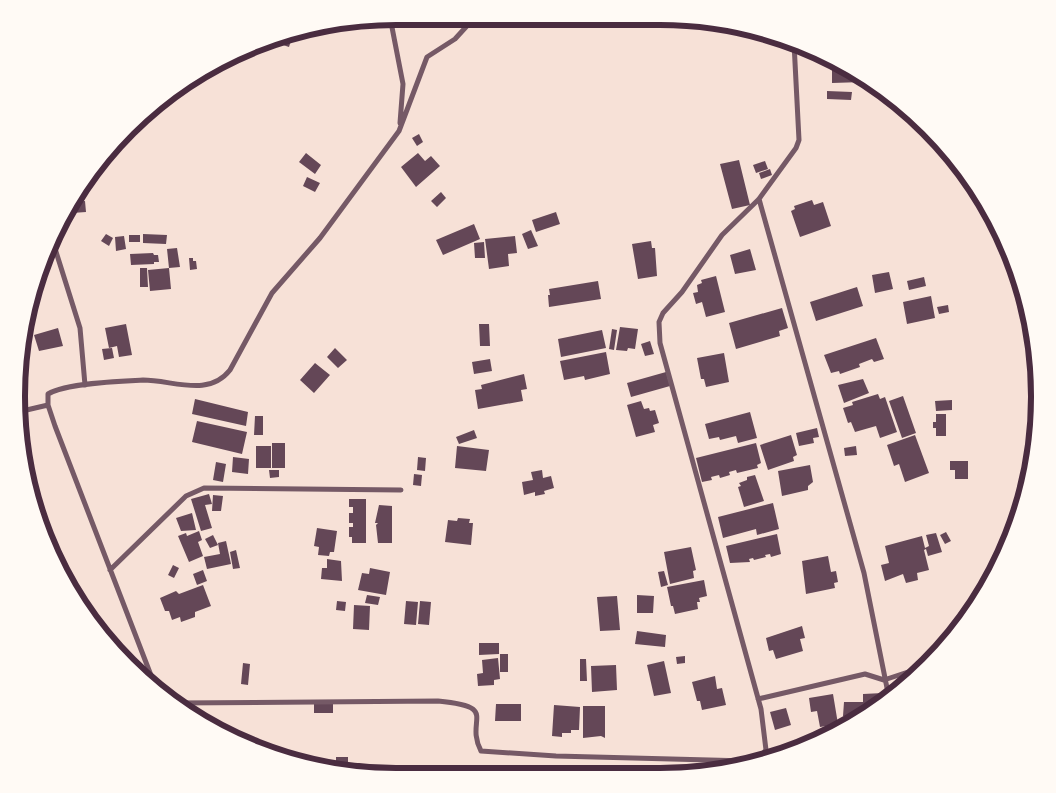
<svg xmlns="http://www.w3.org/2000/svg" width="1056" height="793" font-family="Figtree,sans-serif">
  <rect width="100%" height="100%" fill="#f7e1d7"/>
  <path fill="#644757" d="M294,31L289,47L274,42L275,39Z
    M835,60L863,77V82L832,83V69H835Z
    M827,91L852,92L851,100L827,99Z
    M419,134L423,142L417,146L412,138Z
    M306,153L321,165L315,174L299,162Z
    M418,153L425,161L431,156L440,166L416,187L401,167Z
    M739,160L750,205L732,209L720,164Z
    M765,161L768,169L756,173L753,165Z
    M770,169L772,175L761,179L759,173Z
    M307,177L320,183L315,192L303,186Z
    M441,192L446,198L437,207L431,201Z
    M812,200L814,205L823,202L831,226L800,237L791,211L795,209L794,206Z
    M85,201L86,212L72,213L73,202Z
    M556,212L560,224L536,232L532,220Z
    M474,224L480,239L443,255L436,240Z
    M531,230L538,246L528,249L522,234Z
    M106,234L113,238L109,246L101,241Z
    M143,234L167,235L166,244L143,243Z
    M129,235H140V242H129Z
    M124,236L126,249L116,251L115,237Z
    M515,236L517,253L508,254L509,266L489,269L485,239Z
    M651,241L652,248H655L657,276L638,279L632,244Z
    M484,242L485,258H475L474,243Z
    M177,248L180,267L169,268L167,249Z
    M750,249L756,270L735,274L730,255Z
    M153,253L154,255H158L159,262H154V264L131,265L130,254Z
    M189,258H193V261H196L197,269L190,270Z
    M140,268H147L148,287H140Z
    M169,268L171,289L150,291L148,270Z
    M889,272L893,289L875,293L872,275Z
    M716,276L725,312L706,317L702,302L696,304L693,293L698,292L697,285L702,283L701,280Z
    M924,277L926,286L909,290L907,281Z
    M598,281L601,299L549,307L548,295H550L549,289Z
    M857,287L863,306L816,321L810,302Z
    M931,296L935,318L907,324L903,302Z
    M948,305L949,312L939,314L937,307Z
    M782,308L788,328L779,331L780,336L736,349L729,323Z
    M126,324L132,355L119,357L117,346L109,348L105,328Z
    M479,324H489L490,346H480Z
    M620,327L638,329L635,349L628,348L627,351L616,350Z
    M58,328L63,346L39,351L34,335Z
    M612,329L617,330L614,350L609,349Z
    M602,330L606,348L561,357L558,339Z
    M876,338L884,359L874,362L872,359L859,364L860,367L840,374L839,371L831,373L824,355Z
    M650,341L654,354L645,356L641,344Z
    M112,348L114,358L104,360L102,349Z
    M335,348L347,360L338,368L327,357Z
    M606,352L610,374L585,380L584,376L564,380L560,361Z
    M724,353L729,382L706,387L704,379H701L697,358Z
    M490,359L492,371L474,374L472,362Z
    M315,363L330,375L314,393L300,380Z
    M666,372L670,386L631,397L627,383Z
    M524,374L527,389L521,390L523,401L478,409L475,390L482,389L481,385Z
    M863,379L869,393L844,403L838,385Z
    M878,394L880,399L885,397L897,432L880,438L876,426L855,432L851,422L848,423L843,408L853,405L852,402Z
    M903,396L916,433L902,438L889,401Z
    M195,399L248,412L246,426L192,414Z
    M952,400V410L936,411L935,401Z
    M641,401L644,409L649,408L650,411L655,410L659,423L653,425L655,432L636,437L627,405Z
    M750,412L757,438L738,443L736,436L720,440L719,437L709,439L705,424Z
    M936,414H946V436H936V428H933V422H936Z
    M255,416H263V435H254Z
    M197,421L247,432L242,454L192,442Z
    M817,428L819,437L813,438L814,443L799,446L796,433Z
    M474,430L477,438L459,444L456,437Z
    M791,435L797,455L793,457L794,461L768,470L760,445Z
    M915,435L929,473L905,482L899,464L894,466L887,445Z
    M272,443H285V468H272Z
    M756,443L761,463L757,465L758,468L737,473L736,470L729,472L730,475L720,478L719,475L711,477L712,480L702,482L696,458Z
    M256,446H271V468H256Z
    M457,446L489,450L486,471L455,468Z
    M856,446L857,455L845,456L844,448Z
    M233,457L249,459L248,474L232,472Z
    M418,457L426,458L425,471L417,470Z
    M950,461H968V479H955V470H950Z
    M216,462L226,464L223,482L213,480Z
    M810,465L813,482L808,486V490L782,496L778,471Z
    M269,470H279V477L270,478Z
    M542,470L543,478L551,476L554,488L544,491L545,494L535,496V492L524,495L522,482L533,480L531,472Z
    M414,474L422,475L421,486L413,485Z
    M755,475L764,501L744,507L738,487L741,486L739,483L747,480V477Z
    M209,494L212,504L205,505L212,528L201,531L191,499Z
    M213,495L223,496L221,511H212Z
    M349,499H366V543H352V537H349V527H353V523H349V513H353V507H349Z
    M773,503L779,529L757,535L756,529L723,538L718,517Z
    M379,505L392,506V543H378L376,525L378,523H375Z
    M192,513L196,530L181,531L176,518Z
    M458,518L470,519L469,523H473L471,545L445,542L448,520L457,521Z
    M317,528L337,531L334,552H330L329,556L318,555L319,547L314,546Z
    M199,531L202,540L198,542L203,556L189,562L178,536L186,533L187,536Z
    M946,532L951,541L945,544L940,535Z
    M936,533L942,552L928,556L926,549L924,550L929,570L917,573L918,580L906,583L903,574L885,581L881,565L889,563L885,546L922,536L925,548L929,546L926,535Z
    M777,534L781,554L771,557L770,554L765,555L766,557L754,560L753,558L749,559L750,562L730,563L726,546Z
    M213,535L218,545L210,548L205,539Z
    M226,541L231,564L207,569L204,557L220,554L218,543Z
    M691,547L696,570L693,571L694,578L670,584L664,552Z
    M236,550L240,568L233,569L230,552Z
    M828,556L831,572L836,571L838,582L834,583L835,588L806,594L802,561Z
    M327,559L341,561L342,581L321,579L322,568H327Z
    M173,565L179,568L174,578L168,575Z
    M370,568L390,572L386,595L358,590L362,573L369,574Z
    M203,570L207,581L197,585L193,574Z
    M664,571L668,585L661,587L658,572Z
    M704,580L707,596L699,598L700,602H697L698,609L675,614L673,606H671L667,587Z
    M203,585L211,606L195,612V617L181,622L180,617L172,620L169,611H165L160,598L176,591L179,594Z
    M367,595L380,597L378,605L365,603Z
    M637,595L654,596L653,613H637Z
    M617,596L620,630L600,631L597,597Z
    M337,601L346,602L345,611L336,610Z
    M406,601L418,602L416,625L404,624Z
    M420,601L431,602L429,625L418,624Z
    M354,605L370,606L369,630L353,629Z
    M802,626L805,638L800,639L803,651L776,659L773,650L769,651L766,638Z
    M637,631L666,635L665,647L635,644Z
    M479,643H499V654L479,655Z
    M500,654H508V672H500Z
    M685,656V663L677,664L676,657Z
    M498,658L500,679L494,680V685L478,686L477,674L483,673L482,660Z
    M580,659H586L587,681H580Z
    M664,661L671,693L654,696L647,665Z
    M243,663L250,664L248,685L241,684Z
    M616,665L617,690L592,692L591,666Z
    M715,676L717,689L722,688L726,705L702,710L700,701H697L692,682Z
    M883,693L884,702L871,713L864,716L863,708V717L843,716L844,702H863V694Z
    M833,694L838,724L820,727L817,711L811,712L809,698Z
    M314,704H333V713H314Z
    M496,704H521V721H495Z
    M554,705L580,707L579,730H571V733H562V737L552,736Z
    M583,706H605V738L601,736L583,738Z
    M786,708L791,725L775,730L770,712Z
    M336,757H348V767H336Z
    M624,766V774H612V767Z
    M523,771L563,772V773H523Z"/>
  <g fill="none" stroke-linecap="round" stroke-linejoin="round">
    <path stroke="#755966" stroke-width="5" d="M390,17L403,84L400,123
      M759,199L864,573L889,698
      M52,239L80,328L85,385
      M18,412L48,405
      M110,570L186,496L204,488L401,490
      M157,691L55,426L48,405V394C66,383 121,381 143,380C173,380 208,398 230,370L272,293L320,238L399,131L427,57L455,39L476,16
      M758,699L865,674L884,680L929,665
      M174,703L438,701C501,707 464,719 481,751L556,756L748,761L760,757L766,750L761,709L660,343L659,322L663,313L682,292L722,235L759,199L796,148L799,140L794,43"/>
  </g>
  <path d="M0 0H1056V793H0ZM396 25H660A371 371 0 0 1 1031 396V397A371 371 0 0 1 660 768H396A371 371 0 0 1 25 397V396A371 371 0 0 1 396 25Z" fill="#fffaf5" fill-rule="evenodd"/>
  <path fill="none" stroke="#4a2c40" stroke-width="6" d="M396 25H660A371 371 0 0 1 1031 396V397A371 371 0 0 1 660 768H396A371 371 0 0 1 25 397V396A371 371 0 0 1 396 25Z"/>
</svg>
